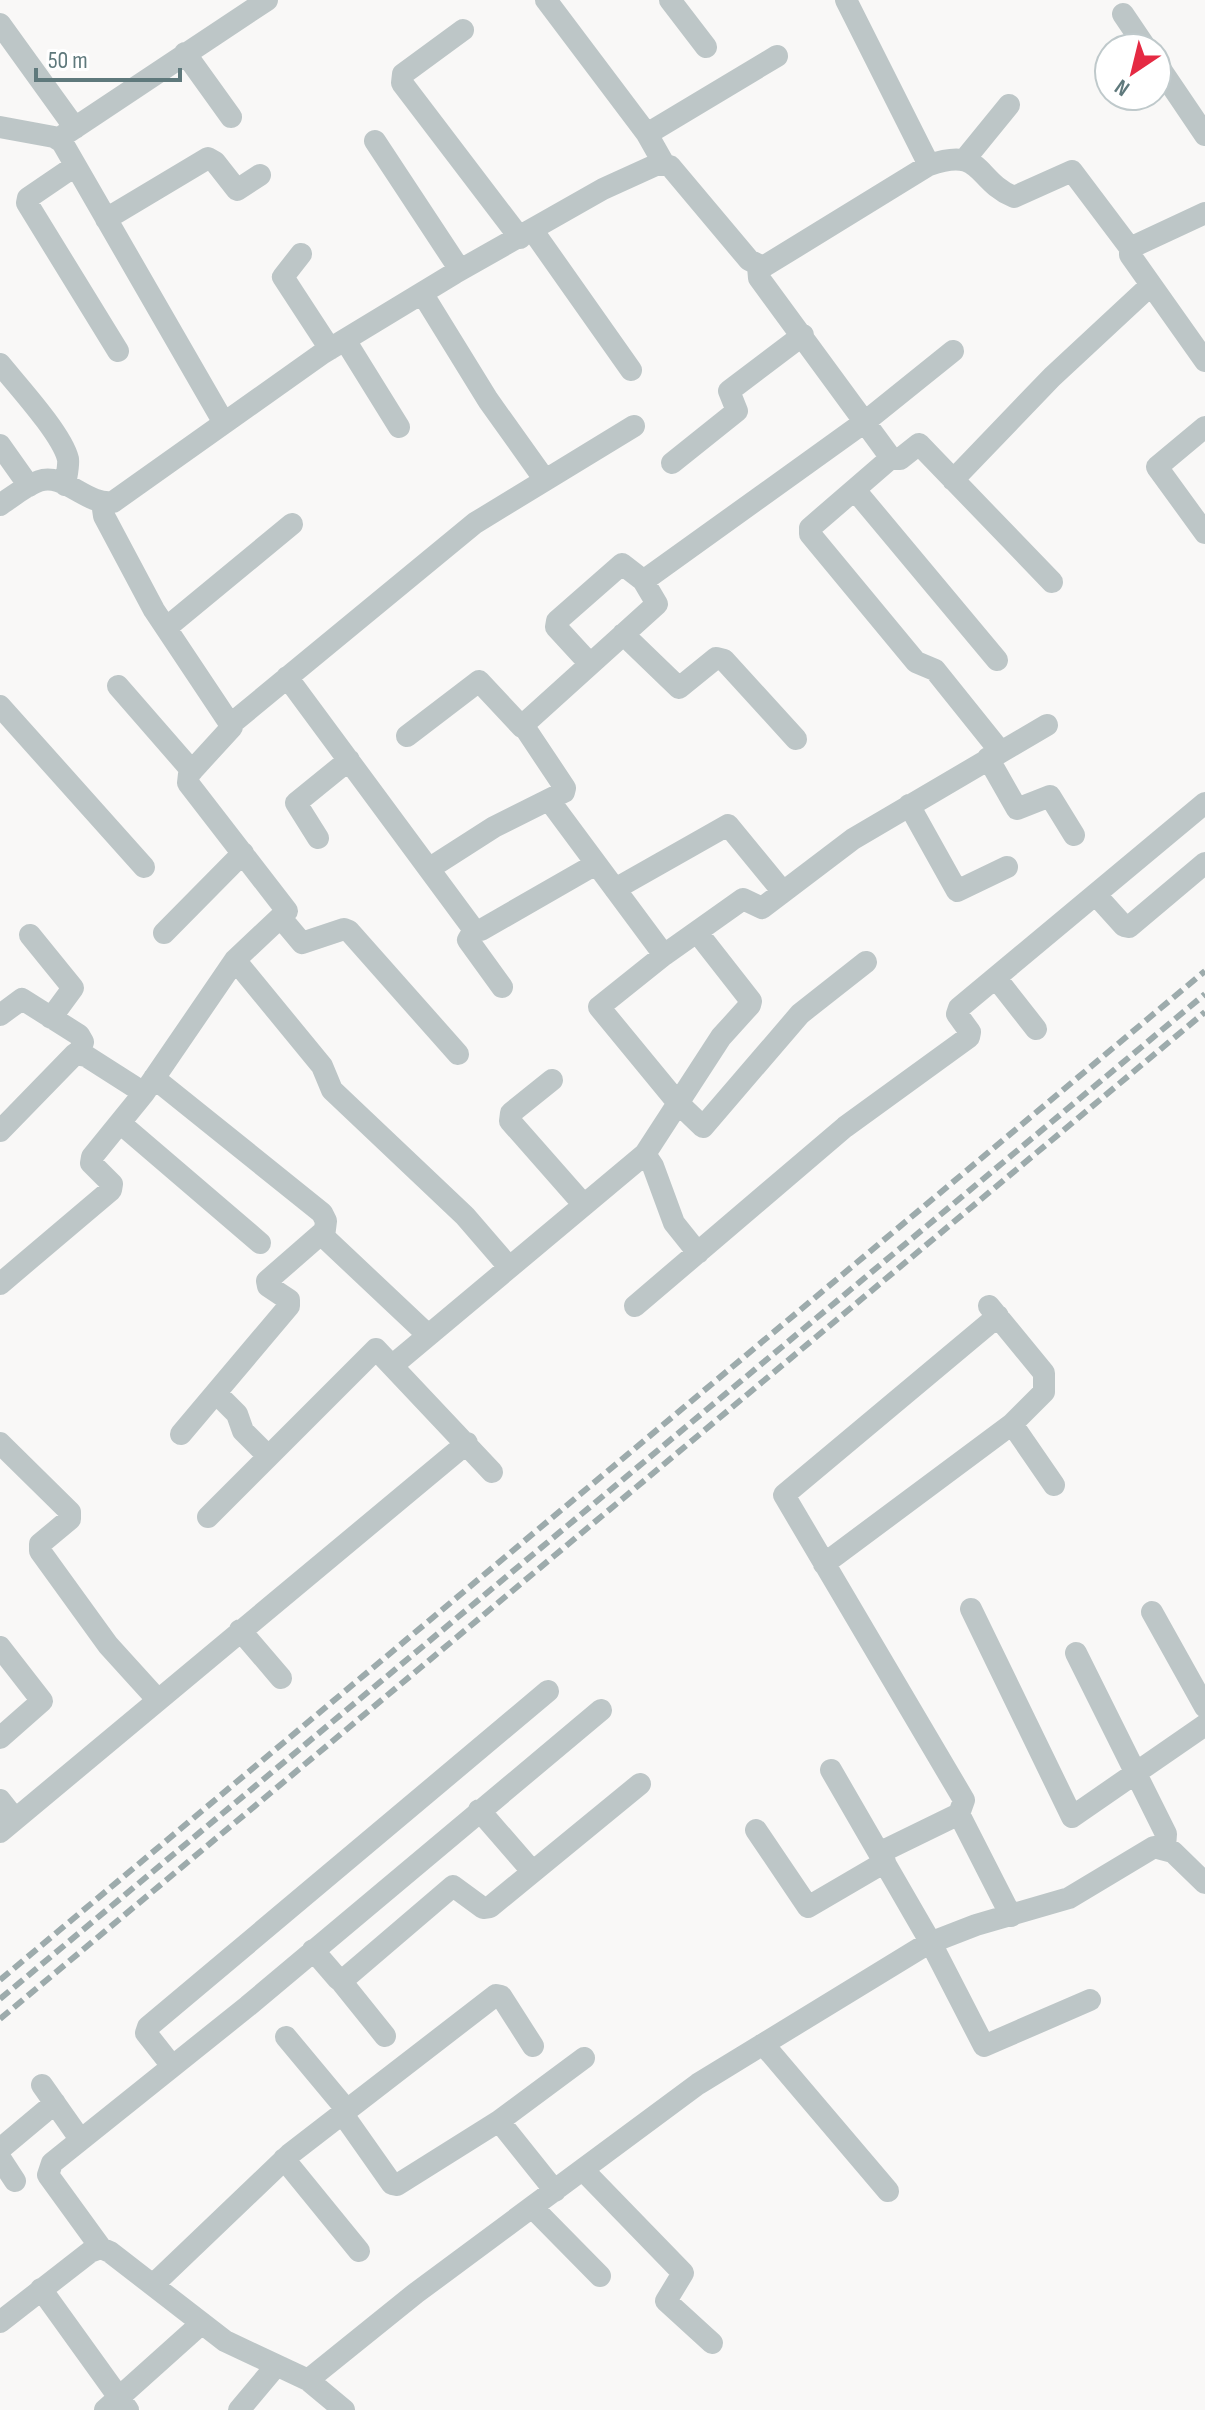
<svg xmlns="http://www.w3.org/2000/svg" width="1205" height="2410" font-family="'Sofia Sans Condensed',sans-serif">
  <rect width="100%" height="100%" fill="#f9f8f7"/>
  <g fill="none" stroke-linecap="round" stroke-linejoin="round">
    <path stroke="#bdc6c7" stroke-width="22" d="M546,0L647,134L664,164
      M670,0L706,47
      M846,0L929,165
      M1123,14L1146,48
      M0,24L75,128
      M463,30L403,74L402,83L520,238
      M185,53L231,117
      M1157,64L1205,135
      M0,127L54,137L62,142L224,423
      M647,134L777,56
      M58,139L267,0
      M375,141L460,270
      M965,159L1009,105
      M75,166L28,198L27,203L118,351
      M106,219L208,158L215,162L237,190L260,175
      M533,231L631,370
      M1130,248V255L1205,361
      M301,254L283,277L330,349
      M758,266L759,278L891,458L810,528V534L916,662L935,670L1000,751
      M422,293L488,400L545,480
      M345,340L399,427
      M0,364C17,385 62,434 68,459C69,467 66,477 65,485
      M1205,427L1157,467L1205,533
      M0,445L29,486
      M891,458L900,459L919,444L1052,582
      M672,463L737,411L729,391L803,335
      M953,480L1052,377L1151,285
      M855,490L997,660
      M0,505C12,497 25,486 39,481C64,472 87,506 113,502L323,353L455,273L603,189L658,164L670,166L749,260L763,267L929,165C984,146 974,180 1014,197L1072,171L1130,248L1205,213
      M166,628L292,524
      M623,634L679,688L716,658L724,660L796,739
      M590,664L556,627L557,621L622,564L644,581
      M287,677L474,930H481L596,864
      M118,686L192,771
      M0,706L144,867
      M231,724L475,523L634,426
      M407,736L479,681L522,727
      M988,758L1017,809L1050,796L1074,835
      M549,800L664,955
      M909,805L957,891L1007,867
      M318,838L296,803L349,760
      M430,868L494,827L564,792L565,788L523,725L657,604L644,582L646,579L866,421L953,351
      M615,889L728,825L783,892
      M1096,895L1124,926L1129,927L1205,863
      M281,918L302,943L344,929L349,931L458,1054
      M474,930L468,940L502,987
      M164,933L243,853
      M30,935L73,988L51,1018
      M235,960L322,1066L332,1090L465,1216L509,1267
      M866,962L800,1014L703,1127L678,1103L599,1007L664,955L743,899L762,908L853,839L1047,725
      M996,978L1036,1029
      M0,1015L22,999L79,1035L83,1042L79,1054
      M154,1078L322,1213L326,1221L324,1237L428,1335
      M552,1080L511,1113L510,1121L584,1205
      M120,1123L260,1243
      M0,1131L75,1054L86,1056L144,1093
      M645,1154L653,1166L674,1223L698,1253
      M0,1284L111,1190L112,1184L91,1163L92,1157L144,1093L235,960L287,911L188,783L189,774L232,727L154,610L104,516L102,502
      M635,1306L845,1127L969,1037L970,1032L957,1014L959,1008L1205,803
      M393,1365L645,1154L721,1037L750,1005L751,1001L697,932
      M216,1393L237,1414L243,1431L268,1456
      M1012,1424L1054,1485
      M181,1434L289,1306V1300L268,1286L267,1281L322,1233
      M0,1443L70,1512V1519L40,1544V1551L108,1645L157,1699
      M208,1517L376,1349L492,1472
      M824,1564L1012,1424L1044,1392V1373L989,1306
      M971,1609L1072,1817L1205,1725
      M1152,1612L1205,1707
      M240,1630L281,1678
      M0,1647L42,1701L0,1738
      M1076,1653L1166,1834L1165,1847
      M831,1770L931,1943L984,2046L1090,2000
      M0,1800L15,1819
      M479,1810L532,1871
      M959,1814L1011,1916
      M756,1830L808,1907L885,1862
      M0,1832L467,1443
      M879,1853L959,1814L964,1800L784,1495L998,1316
      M313,1950L338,1979L343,1980L453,1886L483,1908L490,1907L640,1784
      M340,1980L385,2036
      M286,2037L346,2109
      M763,2044L888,2191
      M172,2066L146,2033L148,2027L548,1691
      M42,2085L80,2139
      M342,2113L392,2184L397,2185L499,2121L584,2058
      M499,2121L555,2191
      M0,2149L55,2103
      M0,2158L15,2181
      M284,2159L359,2251
      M583,2170L683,2273L666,2301L712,2343
      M533,2208L600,2276
      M101,2248L48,2175L52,2163L248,2006L601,1710
      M154,2284L290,2154L496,1995L501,1996L533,2046
      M41,2289L128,2410
      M0,2322L90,2252L101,2248L110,2252L225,2341L308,2380L416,2293L698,2084L927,1944L976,1925L1069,1898L1154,1847L1173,1852L1205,1883
      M308,2380L344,2410
      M105,2410L202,2323
      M239,2410L276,2366"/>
    <path stroke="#9dabac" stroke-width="6" stroke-dasharray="12 6" stroke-linecap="butt" d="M0,1980L1205,971
      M0,1999L1205,994
      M0,2019L1205,1012"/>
  </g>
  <g transform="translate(1133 72) rotate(215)"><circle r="38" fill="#ffffff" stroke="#bfc9cb" stroke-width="2"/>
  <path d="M0-6L14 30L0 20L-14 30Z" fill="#e52a43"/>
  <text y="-12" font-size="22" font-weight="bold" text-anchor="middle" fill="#5f797c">N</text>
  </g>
  <path d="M36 68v12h144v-12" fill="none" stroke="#5f797c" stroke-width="4"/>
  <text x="48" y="68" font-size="24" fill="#5f797c" stroke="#ffffff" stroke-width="6" paint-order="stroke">50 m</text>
</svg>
